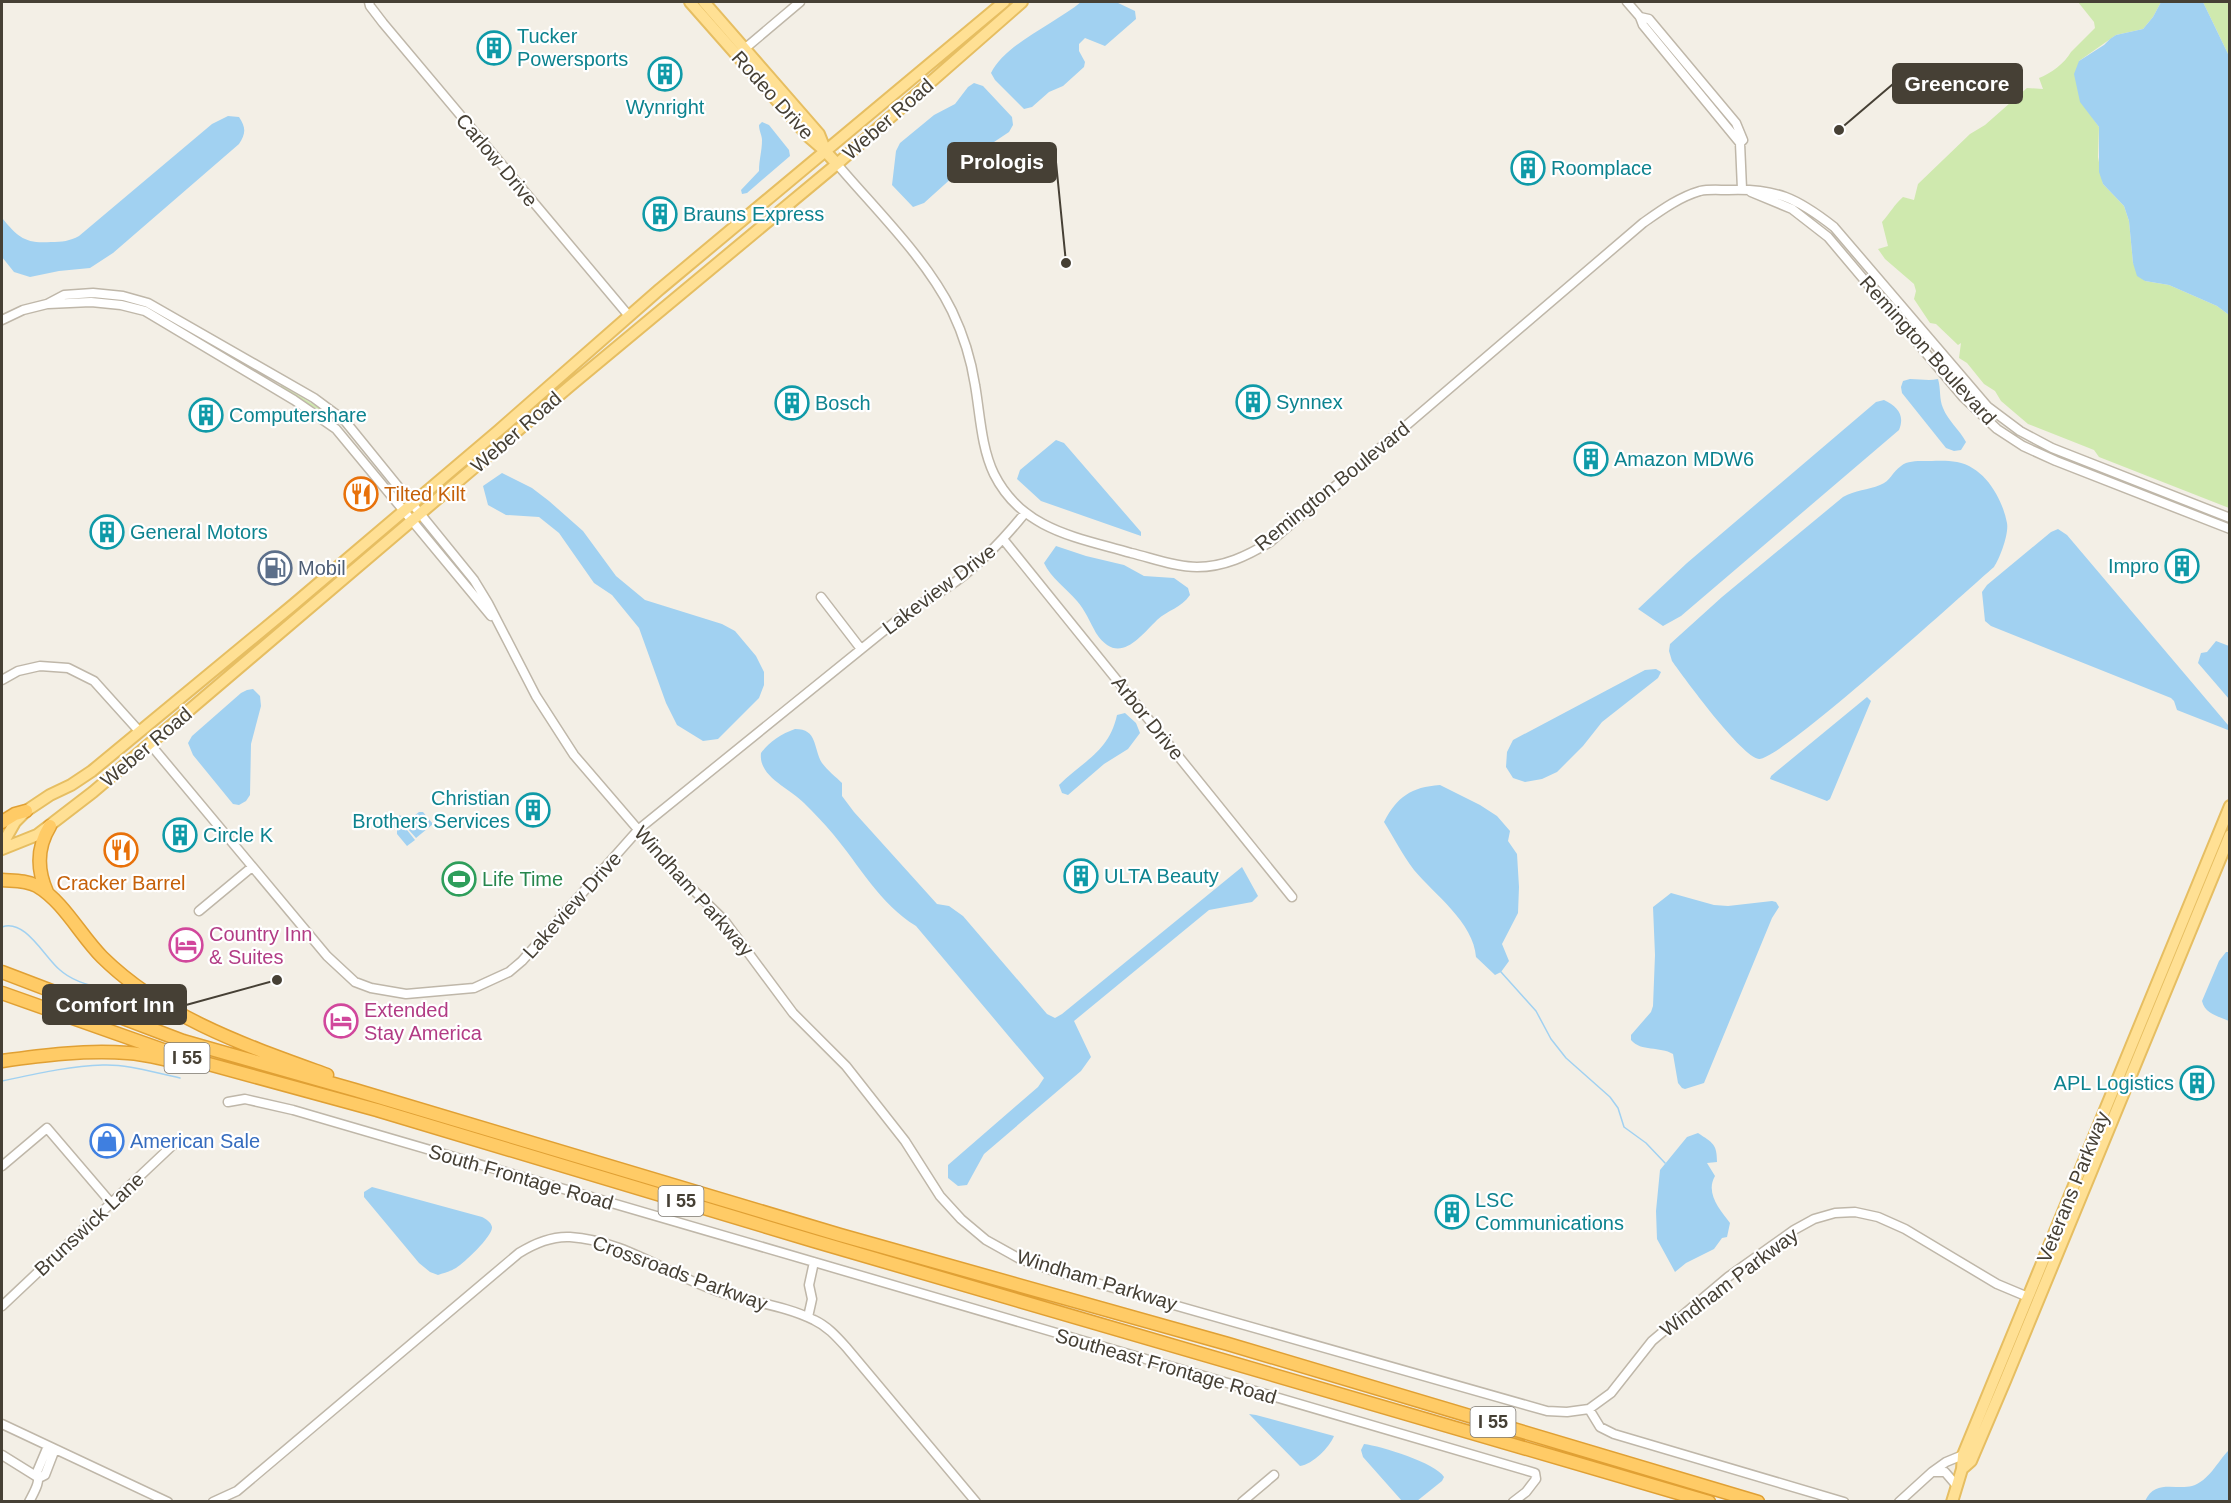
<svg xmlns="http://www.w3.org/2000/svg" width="2231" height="1503" font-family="Arial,sans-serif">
  <rect width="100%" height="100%" fill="#f3efe6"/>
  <path fill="#cfe9ae" d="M2078,2H2161L2153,17L2143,29L2116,35L2079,61L2092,117L2099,127L2098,157L2103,184L2124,206L2129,221L2133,263L2145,281L2169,285L2217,306L2229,315V508L2099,457L2094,450L2028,424L2001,401L1995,391L1984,384L1967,363L1959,358L1961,343L1958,345L1936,324L1930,323L1914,299L1916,291L1914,284L1885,259L1878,249L1888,246L1882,222C1890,213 1894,205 1903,197L1914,200L1918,184L1970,134L1985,125L2027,88L2043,89L2039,78C2050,74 2065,63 2071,52L2095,28L2094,22Z
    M2203,2H2229V56Z
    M281,385L323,410L334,419L280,388Z"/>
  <path fill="#a1d1f1" d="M1081,2H1116L1135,11L1136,19L1105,46L1085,38L1079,44V51L1085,62L1084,67L1063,86L1049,92L1032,107L1024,109L995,80L991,73C1005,44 1056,23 1081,2Z
    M2161,2H2203L2229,56V315L2217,306L2169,285L2145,281L2137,276L2133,263L2129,221L2124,206L2103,184L2099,172V127L2080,102L2074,74L2079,61L2104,45L2110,39L2116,35L2143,29L2153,17Z
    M974,83L983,86L1012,117L1013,125L1009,132L985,148L924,203L913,207L892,185L896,151L900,143L934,115L955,104L968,87Z
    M228,116L239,117C246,128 246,133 239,144L113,253L90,268L59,271L30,277L14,272L2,257V218C18,237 25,244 51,242C62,242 70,241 79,236L212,124Z
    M762,122L769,125L789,150L790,156L747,193L742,194L741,190L759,171C759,160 762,151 762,140C762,135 759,131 759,125Z
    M1910,379C1920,379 1929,381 1938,379C1941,389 1939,399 1943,408C1948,421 1960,430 1966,442L1961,450L1954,451L1946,448L1902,393L1901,387L1903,381Z
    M1884,400C1898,407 1905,415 1899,430L1681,616L1663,626L1638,609L1687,563L1876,402Z
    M1056,440L1064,443L1141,532V536L1041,501L1017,479L1020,470Z
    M1924,461C1934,461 1947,460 1957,462C1984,467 2002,497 2007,523C2009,534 2000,558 1994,567C1965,592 1780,761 1759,759C1742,757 1684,678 1672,661L1669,651L1670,644L1722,597L1843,497C1855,490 1868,490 1880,485C1891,481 1892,472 1901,466C1907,461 1916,461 1924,461Z
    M502,473L532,488L549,501L583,531L616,576L645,600L722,624L735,631L756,656L764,672V685L759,698L718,739L703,741L677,725L666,703L639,628L612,595L594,583L559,533L539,517L506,515L488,505L483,486Z
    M2058,529L2067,535L2228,725L2229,729L2228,730L2177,710L2174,701L2171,698L1991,626L1985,621L1982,592L1987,585L2051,532Z
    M1056,546L1086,556L1124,565L1144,576L1174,578L1188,588L1190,595C1181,608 1168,610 1157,620C1138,639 1118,666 1096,633C1090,622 1085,610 1077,601C1066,588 1051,578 1044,563Z
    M2216,641L2229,646V699L2198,663L2201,653L2207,652Z
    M1656,669L1661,672L1658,678L1602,722L1583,746L1557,772L1542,779L1525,782L1513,778L1506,767L1507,752L1513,740L1645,670Z
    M253,689L260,696L261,706L251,744L250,795L246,801L239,805L233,804L193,755L188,743L192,736L241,693L247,690Z
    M1867,697L1871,701L1830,799L1827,801L1770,779L1771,776Z
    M1125,713L1136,723L1140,733L1128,749L1104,764L1068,795L1062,793L1059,785C1083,761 1109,752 1117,715Z
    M795,729C818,729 813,748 822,763C827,770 836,777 842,783V796L854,812L937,904L949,906L963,916L1047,1014L1055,1018L1062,1014L1242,867L1258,896L1252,902L1209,910L1074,1021L1091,1057L1081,1071L984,1154L967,1185L958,1186L948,1178V1165L1038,1087L1044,1078L916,926C880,904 859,865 833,834C824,823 814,813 804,803C790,788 758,777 761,753C769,742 781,734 795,729Z
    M1440,785L1480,805L1497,816L1510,831L1508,841L1517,854L1519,887L1518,913L1502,944L1509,961L1501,972L1495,975L1476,957C1474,923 1434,894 1414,870C1402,854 1394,838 1384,822C1397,797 1411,787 1440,785Z
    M419,812H423L433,824L416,838L408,829L407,830L415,840L407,846L397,834V830L391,823L400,815L405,821H408Z
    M1671,893L1714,905L1728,906L1772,901L1776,902L1779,907L1772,918L1704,1083L1685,1089L1682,1088L1678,1083L1673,1054C1660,1046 1641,1052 1631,1040V1035L1651,1012L1653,1006L1655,955L1653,907Z
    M2226,952H2229V1021C2218,1016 2205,1014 2202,1001L2219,961Z
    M1698,1133C1713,1143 1717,1144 1717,1162L1707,1163L1715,1176C1705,1193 1720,1210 1730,1223L1727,1237L1722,1238L1714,1249L1686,1263L1675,1272L1657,1239L1656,1211L1660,1170L1687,1137Z
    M372,1187L482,1217C486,1219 491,1222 492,1227C493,1236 464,1263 456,1268C451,1271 444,1273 438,1275L430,1272L419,1263L364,1197V1192Z
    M1249,1414L1256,1415L1334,1436C1329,1448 1313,1464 1300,1466Z
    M1364,1444C1381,1446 1436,1463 1444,1477L1442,1481L1417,1501H1402L1363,1457L1361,1450Z
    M2229,1450V1501H2145C2155,1479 2175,1490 2192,1486C2209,1481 2217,1462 2229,1450Z"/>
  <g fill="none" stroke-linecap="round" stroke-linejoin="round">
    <path stroke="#a1d1f1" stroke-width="1.5" d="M2,927C25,918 45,958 60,970C71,980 86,984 99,988
      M1501,972L1536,1011L1551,1039L1566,1058L1610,1097L1618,1108L1624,1127L1646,1143L1665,1163
      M2,1081C35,1074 69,1066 103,1065C128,1064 155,1073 180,1078"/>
    <g stroke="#bfb7a9" stroke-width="11">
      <path id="minor" d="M369,2L370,6L383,23L629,316
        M1627,2L1640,17L1643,25L1740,143
        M1640,17L1649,19L1736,123L1743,140L1740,143L1742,189
        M742,51L800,2
        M837,164C875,209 926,258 952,311C963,334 971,359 975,385C980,413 981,447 994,474C1022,530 1076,537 1131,553C1152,558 1175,567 1197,567C1224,567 1247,556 1270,542L1643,223C1660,211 1679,197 1700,191C1709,189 1719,190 1728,190C1776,188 1797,198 1834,227L1988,407L2020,431L2052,448L2230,518
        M1751,192L1792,209L1828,237L1963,397L1997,429L2023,446L2056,461L2230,529
        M48,304L91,302L121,305L145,311L294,400L336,429L491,616
        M2,320L23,310L47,304L64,295L93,293L123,296L148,303L314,398L345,421L474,580L488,603L536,696L574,755L672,869L724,920L793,1013L846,1066L905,1141L940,1196L961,1219L986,1240L1020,1259L1054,1271L1547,1411L1567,1412L1589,1409L1611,1393L1652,1341L1728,1277L1794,1230L1814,1219L1835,1213L1855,1212L1878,1217L1905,1229L1997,1284L2028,1297
        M1003,539L1292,897
        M821,597L861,649
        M2,680L18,671L40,666L68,668L94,681L139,731
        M150,744L327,956L355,982L371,988L406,994L474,988L509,972L522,961L639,829L901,617C916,606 932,597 948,587C978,567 1003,540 1025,513
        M199,911L252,867
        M228,1102L245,1099L293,1110L814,1262
        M2,1166L47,1128L112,1204
        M2,1306L176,1142
        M808,1317L812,1299L809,1285L814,1262L1535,1473L1536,1479L1526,1492L1513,1502
        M1589,1409L1600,1427L1614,1434L1844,1502
        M2,1424L168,1502
        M2,1455L39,1478
        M39,1478L45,1475L55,1449
        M1957,1486L1945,1472H1932L1946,1462L1963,1455
        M29,1502C34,1492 41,1482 37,1472L48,1446
        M213,1502L237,1491L519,1253C535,1243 551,1236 570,1237C623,1240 669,1275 717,1291C749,1302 784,1305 814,1320C827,1326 836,1336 846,1347L976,1502
        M1242,1502L1274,1475
        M1899,1502L1932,1472"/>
    </g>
    <g stroke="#e6be62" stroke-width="14">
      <path id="major" d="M690,2L810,138L825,151L837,164
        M704,2L819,134L825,149
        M2,845L15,822L26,811L50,795L71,785L92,771L293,605L498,431L660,289L1004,2
        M2,849L37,835L93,792L570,386L837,164L1022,2
        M1962,1469L1971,1461L2005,1381L2230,835
        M1952,1502L1962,1469L1963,1455L2230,806"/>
    </g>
    <g stroke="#e0a034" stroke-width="15">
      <path id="highway" d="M2,822L15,814L26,811
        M2,880C13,881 26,880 37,886C63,901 81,936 102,957C164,1018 247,1046 327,1075
        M47,892C37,870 37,847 50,826
        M2,972L183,1041L355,1090L840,1235L1228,1344L1758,1502
        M2,993L183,1057L377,1110L814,1241L1709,1502
        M2,1061C44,1055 85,1050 128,1053C145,1054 162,1059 179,1062"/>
    </g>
    <use href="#minor" stroke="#fff" stroke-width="8"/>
    <use href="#major" stroke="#ffe094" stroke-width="10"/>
    <use href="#highway" stroke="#ffcb66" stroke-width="12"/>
  </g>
  <defs>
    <g id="building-ring" transform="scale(1.725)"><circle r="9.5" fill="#fff" stroke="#0f9aa8" stroke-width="1.5"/><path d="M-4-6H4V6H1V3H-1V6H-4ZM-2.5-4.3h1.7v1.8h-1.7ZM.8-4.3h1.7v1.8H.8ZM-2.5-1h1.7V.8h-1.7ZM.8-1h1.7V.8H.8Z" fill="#0f9aa8"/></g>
    <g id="restaurant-ring" transform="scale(1.725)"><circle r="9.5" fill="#fff" stroke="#e8710a" stroke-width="1.5"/><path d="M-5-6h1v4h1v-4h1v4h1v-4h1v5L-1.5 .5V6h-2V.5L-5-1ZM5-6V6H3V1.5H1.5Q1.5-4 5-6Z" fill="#e8710a"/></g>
    <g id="fuel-ring" transform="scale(1.725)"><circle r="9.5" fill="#fff" stroke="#5c6f8a" stroke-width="1.5"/><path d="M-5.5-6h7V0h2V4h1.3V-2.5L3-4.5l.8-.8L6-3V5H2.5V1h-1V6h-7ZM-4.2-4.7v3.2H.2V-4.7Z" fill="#5c6f8a"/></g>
    <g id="stadium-ring" transform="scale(1.725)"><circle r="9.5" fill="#fff" stroke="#2e9e5b" stroke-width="1.5"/><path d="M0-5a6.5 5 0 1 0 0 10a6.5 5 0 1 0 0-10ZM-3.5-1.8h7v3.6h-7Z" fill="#2e9e5b"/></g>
    <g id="hotel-ring" transform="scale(1.725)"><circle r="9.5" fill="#fff" stroke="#d1479c" stroke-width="1.5"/><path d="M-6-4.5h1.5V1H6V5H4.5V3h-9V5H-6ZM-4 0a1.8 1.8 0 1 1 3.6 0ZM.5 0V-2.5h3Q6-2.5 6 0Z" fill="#d1479c"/></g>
    <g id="shop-ring" transform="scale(1.725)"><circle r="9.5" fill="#fff" stroke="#3f7fe0" stroke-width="1.5"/><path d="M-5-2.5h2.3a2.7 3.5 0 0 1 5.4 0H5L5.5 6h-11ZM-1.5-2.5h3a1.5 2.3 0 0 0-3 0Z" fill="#3f7fe0"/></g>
  </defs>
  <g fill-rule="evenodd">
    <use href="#building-ring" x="494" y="48"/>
    <use href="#building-ring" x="665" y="74"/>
    <use href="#building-ring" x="1528" y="168"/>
    <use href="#building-ring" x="660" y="214"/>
    <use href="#building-ring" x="1253" y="402"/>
    <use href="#building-ring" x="792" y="403"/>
    <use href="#building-ring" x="206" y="415"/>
    <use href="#building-ring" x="1591" y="459"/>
    <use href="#restaurant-ring" x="361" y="494"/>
    <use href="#building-ring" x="107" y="532"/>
    <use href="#building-ring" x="2182" y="566"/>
    <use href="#fuel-ring" x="275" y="568"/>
    <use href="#building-ring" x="533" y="810"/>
    <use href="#building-ring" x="180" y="835"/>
    <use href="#restaurant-ring" x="121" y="850"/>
    <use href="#building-ring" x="1081" y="876"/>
    <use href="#stadium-ring" x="459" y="879"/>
    <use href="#hotel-ring" x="186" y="945"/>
    <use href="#hotel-ring" x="341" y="1021"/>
    <use href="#building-ring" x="2197" y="1083"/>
    <use href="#shop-ring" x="107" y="1141"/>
    <use href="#building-ring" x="1452" y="1212"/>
  </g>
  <g text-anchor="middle" stroke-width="4.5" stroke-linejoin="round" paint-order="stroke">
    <g fill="#fff" stroke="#7e7972" stroke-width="1.5">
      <rect x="164.5" y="1043" width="45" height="30" rx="4.5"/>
      <rect x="658.5" y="1186" width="45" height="30" rx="4.5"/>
      <rect x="1470.5" y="1407" width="45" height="30" rx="4.5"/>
    </g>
    <g font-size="18" font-weight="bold" fill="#464035">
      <text x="187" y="1064">I 55</text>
      <text x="681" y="1207">I 55</text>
      <text x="1493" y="1428">I 55</text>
    </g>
    <g font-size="20" fill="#0d838f" stroke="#fff" text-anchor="start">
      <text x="517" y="43">Tucker<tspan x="517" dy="23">Powersports</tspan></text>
      <text x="665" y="114" text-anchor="middle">Wynright</text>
      <text x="1551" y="175">Roomplace</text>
      <text x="683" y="221">Brauns Express</text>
      <text x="1276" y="409">Synnex</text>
      <text x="815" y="410">Bosch</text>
      <text x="229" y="422">Computershare</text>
      <text x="1614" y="466">Amazon MDW6</text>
      <text x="130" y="539">General Motors</text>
      <text x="2159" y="573" text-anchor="end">Impro</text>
      <text x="510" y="805" text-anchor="end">Christian<tspan x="510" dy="23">Brothers Services</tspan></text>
      <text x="203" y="842">Circle K</text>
      <text x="1104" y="883">ULTA Beauty</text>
      <text x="2174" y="1090" text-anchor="end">APL Logistics</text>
      <text x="1475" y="1207">LSC<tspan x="1475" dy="23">Communications</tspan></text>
    </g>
    <g font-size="20" fill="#464035" stroke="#fff">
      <text transform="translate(773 95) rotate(48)" y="7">Rodeo Drive</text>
      <text transform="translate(888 119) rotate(-41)" y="7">Weber Road</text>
      <text transform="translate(497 160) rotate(50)" y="7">Carlow Drive</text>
      <text transform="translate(1928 350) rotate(48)" y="7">Remington Boulevard</text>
      <text transform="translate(516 432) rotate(-41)" y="7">Weber Road</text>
      <text transform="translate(1332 486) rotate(-39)" y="7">Remington Boulevard</text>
      <text transform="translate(939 589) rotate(-37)" y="7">Lakeview Drive</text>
      <text transform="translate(1148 718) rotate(51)" y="7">Arbor Drive</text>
      <text transform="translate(146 747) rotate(-40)" y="7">Weber Road</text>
      <text transform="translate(694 891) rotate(48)" y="7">Windham Parkway</text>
      <text transform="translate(572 905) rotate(-48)" y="7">Lakeview Drive</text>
      <text transform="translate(521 1177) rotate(16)" y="7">South Frontage Road</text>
      <text transform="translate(2073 1187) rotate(-68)" y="7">Veterans Parkway</text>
      <text transform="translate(89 1224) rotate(-43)" y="7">Brunswick Lane</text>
      <text transform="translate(680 1273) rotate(20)" y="7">Crossroads Parkway</text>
      <text transform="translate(1097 1280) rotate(17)" y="7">Windham Parkway</text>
      <text transform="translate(1729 1282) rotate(-37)" y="7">Windham Parkway</text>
      <text transform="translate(1166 1366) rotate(16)" y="7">Southeast Frontage Road</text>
    </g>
    <g font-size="20" fill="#c56008" stroke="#fff" text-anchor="start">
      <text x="384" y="501">Tilted Kilt</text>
      <text x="121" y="890" text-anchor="middle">Cracker Barrel</text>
    </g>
    <g font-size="20" fill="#4e5e75" stroke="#fff" text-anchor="start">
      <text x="298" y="575">Mobil</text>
    </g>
    <g font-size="20" fill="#27864d" stroke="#fff" text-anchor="start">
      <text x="482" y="886">Life Time</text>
    </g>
    <g font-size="20" fill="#b23c85" stroke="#fff" text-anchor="start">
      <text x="209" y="941">Country Inn<tspan x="209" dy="23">&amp; Suites</tspan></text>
      <text x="364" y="1017">Extended<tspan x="364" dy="23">Stay America</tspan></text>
    </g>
    <g font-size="20" fill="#366cbe" stroke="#fff" text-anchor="start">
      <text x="130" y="1148">American Sale</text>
    </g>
  </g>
  <path fill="none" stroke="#464035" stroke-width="2" d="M1839 130L1893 84M1066 263L1056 162M277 980L186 1005"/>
  <g fill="#464035" stroke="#fff" stroke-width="2">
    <circle cx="1839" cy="130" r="6"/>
    <circle cx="1066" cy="263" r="6"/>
    <circle cx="277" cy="980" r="6"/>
  </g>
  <g fill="#464035" stroke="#464035" stroke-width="2">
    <rect x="1893" y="64" width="129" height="39" rx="6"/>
    <rect x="948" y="143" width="108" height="39" rx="6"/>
    <rect x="43" y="985" width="143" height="39" rx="6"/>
  </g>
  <g font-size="21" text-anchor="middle" font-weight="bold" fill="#fff">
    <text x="1957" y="91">Greencore</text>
    <text x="1002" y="169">Prologis</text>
    <text x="115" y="1012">Comfort Inn</text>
  </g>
  <rect width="2231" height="1503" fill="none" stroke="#464035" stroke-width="6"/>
</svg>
